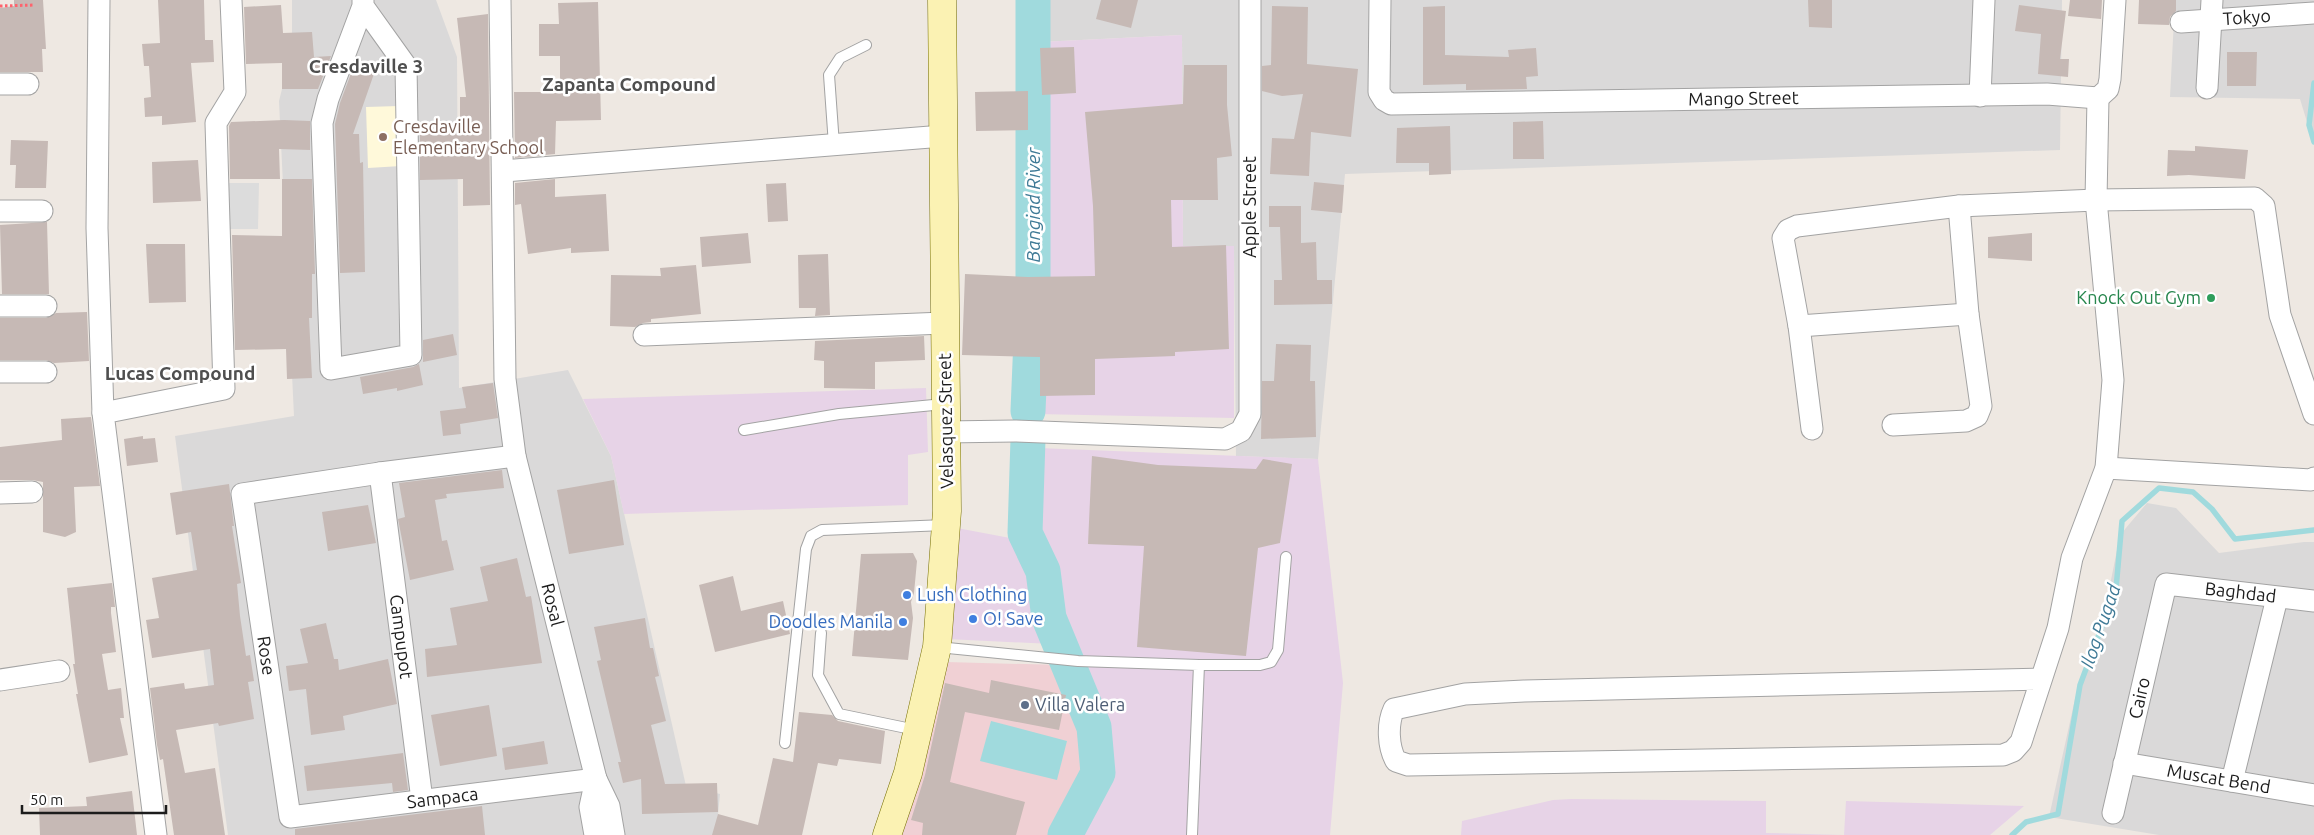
<svg xmlns="http://www.w3.org/2000/svg" width="2314" height="835" font-family="Ubuntu,sans-serif">
  <rect width="100%" height="100%" fill="#eee8e2"/>
  <path fill="#dad9d9" d="M292,0H436L457,57L459,388L568,370L611,456L686,786L720,794L716,835H228L175,436L294,416L279,101L292,49Z
    M1043,0H2062L2060,150L1345,174L1318,459L1236,456L1234,247L1183,246L1182,35L1040,42Z
    M2175,0H2314V145L2300,99L2170,97Z
    M2147,503L2176,508L2219,553L2304,542H2314V835H2159L2049,817L2075,699L2105,610L2120,535Z"/>
  <path fill="#f0d0d4" d="M946,662L1061,665L1091,738V775L1060,835H900Z"/>
  <path fill="#e7d3e7" d="M1182,35L1183,246H1234V418L1036,414L1040,42Z
    M926,388L928,452L908,455V505L624,514L611,456L583,399Z
    M1038,448L1318,459L1343,683L1330,835H1075L1104,785L1105,737L1086,694L1056,613L1050,562L1035,532Z
    M957,528L1021,540L1037,577L1042,618L1052,644L947,639Z
    M1571,799L1766,801V833L1844,835L1846,801L2024,806L1990,835H1461L1462,821L1553,800Z"/>
  <path fill="#fff9da" d="M399,106L401,166L368,168L366,107Z"/>
  <path fill="#dcdcdc" d="M221,183H259L258,229H221Z"/>
  <path fill="#a0dadd" d="M991,721L1067,741L1057,780L980,761Z"/>
  <g fill="none" stroke-linecap="round" stroke-linejoin="round">
    <path stroke="#a0dadd" stroke-width="5.5" d="M2314,83L2309,125L2314,142
      M2012,835L2026,822L2058,814L2080,685L2116,589L2122,521L2159,488L2193,492L2212,509L2235,539L2314,530"/>
    <path stroke="#a0dadd" stroke-width="35" d="M1028,411L1033,291V0
      M1028,439L1025,533L1043,571L1049,618L1094,727L1098,773L1065,835"/>
  </g>
  <path fill="#c6b9b5" d="M14,0H43L46,49H42L43,72H0V8L14,6Z
    M158,0H204L205,40H213L214,62L191,63L196,122L162,125V116L145,117L144,98L151,97L149,66H144L142,44L160,43Z
    M1101,0H1138L1131,28L1096,19Z
    M1808,0H1832V28L1809,27Z
    M2070,0H2102L2101,19L2068,16Z
    M2139,0H2176V11L2170,17L2169,25L2138,24Z
    M598,2L601,120L556,121L555,154L515,158L514,92H558V86H560V56H539V24H559L558,3Z
    M281,5L283,33L312,32L314,57L331,56L318,89H282V63L246,64L244,7Z
    M2019,5L2066,11L2060,59H2069L2068,77L2038,74L2041,34L2015,31Z
    M1272,6L1308,7L1307,64L1358,69L1351,137L1311,132L1309,176L1270,174L1272,138L1294,139L1303,94L1282,96L1262,91V66L1271,65Z
    M1445,6V55L1509,57L1508,50L1536,48L1538,76L1526,77L1527,89L1466,90V84L1423,85V7Z
    M488,14L490,205L463,206V179L420,180V126L460,125V97H466L457,18Z
    M1074,47L1076,93L1042,95L1040,48Z
    M2227,52H2257L2256,86H2227Z
    M356,60L376,68L353,134H359L360,163L363,162L365,272L340,273L335,124L340,103Z
    M1184,65H1227V105L1232,156L1217,158L1218,200H1171L1172,247L1226,245L1229,349L1175,352V356L1095,359V395L1040,396V357L962,355L965,274L1028,277L1095,276L1093,206L1085,112L1183,104Z
    M1028,91V130L976,131L975,92Z
    M284,120L310,121V150L279,149L280,179H230L229,126L231,122Z
    M1543,121L1544,159H1513V122Z
    M1450,126L1451,174L1429,175V163H1396L1397,128Z
    M11,140L48,141L46,188H15L16,165H10Z
    M2195,146L2248,150L2245,179L2189,175L2167,176L2168,150L2195,151Z
    M198,160L201,201L153,203L152,162Z
    M282,179H312L315,274H312V318H309L312,378L287,379L286,349L235,350L232,235L282,236Z
    M555,179V197L606,194L609,251L571,253V248L528,254L521,204L515,205V183Z
    M1314,182L1344,185L1342,213L1311,210Z
    M786,183L788,221L768,222L766,184Z
    M1269,206H1301V243L1316,242L1317,280H1332V304L1274,305V280H1282L1280,227H1269Z
    M47,222L49,294H2L0,225Z
    M748,233L751,263L702,267L700,237Z
    M2032,233V261L1988,258V237Z
    M146,244H185L186,302L149,303Z
    M828,254L830,315L815,316L816,308H799L798,255Z
    M696,265L701,314L651,319V322L643,323L635,327L610,326L611,275L661,276L660,268Z
    M87,312L89,361L54,363L46,360H0V318H46L56,313Z
    M453,334L457,355L423,362V340Z
    M924,336L925,360L875,362V389L824,388V361L814,360L815,341Z
    M1276,344L1311,345L1310,381H1315L1316,437L1261,439L1262,381H1274Z
    M419,364L423,385L397,391V388L363,394L360,377L413,367Z
    M493,383L498,418L460,424L461,434L443,436L440,411L466,408L462,387Z
    M91,417L100,486L74,487L76,532L65,537L43,532V482L32,480H0V447L62,440L61,419Z
    M143,436V439L155,438L158,462L127,466L124,439Z
    M1092,456L1158,465L1256,469L1263,459L1292,464L1280,543L1258,548L1246,656L1137,647L1144,546L1088,544Z
    M502,470L504,488L446,494L447,498L435,500L442,541L447,540L454,570L410,580L398,519L405,517L399,483Z
    M614,480L624,545L569,554L557,490Z
    M229,484L234,526H232L241,583L237,584L240,616L246,656L250,655L254,681L248,682L254,719L219,726L218,723L176,730L185,773L215,768L225,835H174L163,759L160,760L157,745L150,688L184,683L185,689L214,685L210,649L152,658L146,620L159,618L152,578L197,570L191,532L176,535L170,493Z
    M368,505L376,543L328,551L322,512Z
    M913,553L917,561L914,593L911,602L913,618L908,660L852,656L861,554Z
    M517,558L526,597L531,596L542,663L427,677L425,649L457,645L450,608L488,601L480,567Z
    M733,576L741,611L783,601L790,634L715,652L699,585Z
    M112,583L115,607H111V613L116,652L102,654L108,690L121,688L124,718H120L128,755L89,763L76,694H78L73,664H75L67,588Z
    M645,618L650,648H653L659,676L655,677L666,721L651,725L665,784L717,783L718,812L642,814L641,779L623,783L618,762H621L597,661L601,660L594,627Z
    M326,623L334,659H338L339,670L388,659L397,704L343,716L345,730L311,735L306,689L289,691L286,666L308,663L300,629Z
    M991,680L1066,695L1059,730L965,712L950,782L1025,802L1016,835H922L923,823L911,820L925,775L945,683L989,693Z
    M489,705L497,756L440,766L431,715Z
    M799,712L832,715L838,721L885,731L881,764L839,759L837,766L818,763L802,835H712L718,814L758,825L773,758L793,762Z
    M544,741L548,764L505,770L502,748Z
    M403,753L408,790L393,792L392,783L307,791L304,766Z
    M132,791L137,835H40L39,808L87,806L86,797Z
    M482,806L485,835H295V829Z"/>
  <g fill="none" stroke-linecap="round" stroke-linejoin="round">
    <g stroke="#a3a3a3" stroke-width="12">
      <path id="service" d="M834,145L829,75L840,58L866,45
        M744,430L839,414L944,404
        M821,633L818,675L839,714L916,730
        M938,647L1078,661L1199,665H1260L1271,662L1278,650L1286,557
        M785,743L806,549L811,536L822,530L945,525
        M1192,835L1199,665"/>
    </g>
    <g stroke="#a3a3a3" stroke-width="23">
      <g id="minor">
        <path d="M99,0L97,228L103,413"/>
        <path d="M363,0V6L328,99L322,123L331,369L411,355L406,66L363,6"/>
        <path id="s1" d="M500,0L505,379L515,456L596,779L609,806L614,835"/>
        <path id="s2" d="M1380,0L1379,92L1384,100L1391,104L2047,94L2098,98"/>
        <path id="s3" d="M2181,22L2314,13"/>
        <path d="M0,84H28"/>
        <path d="M2207,88L2212,0"/>
        <path d="M1980,96L1984,0"/>
        <path d="M2098,98L2108,89L2110,79L2115,0"/>
        <path d="M503,171L943,136"/>
        <path d="M0,211H42"/>
        <path d="M0,306H46"/>
        <path d="M1799,326L1968,314"/>
        <path d="M644,335L944,323"/>
        <path d="M0,372H46"/>
        <path d="M1893,425L1966,421L1977,416L1981,406L1968,314L1959,206"/>
        <path d="M1812,429L1799,326L1783,238L1788,230L1797,226L1959,206L2096,200L2255,198L2264,206L2280,315L2314,414"/>
        <path d="M945,432L1015,431L1225,439L1241,431L1250,414V0"/>
        <path id="s4" d="M515,456L380,473L242,494L290,817L596,779"/>
        <path d="M2106,468L2311,480L2314,478"/>
        <path id="s5" d="M380,473L422,800"/>
        <path d="M0,493L32,492"/>
        <path d="M2041,679L1524,691L1465,694L1394,709C1387,724 1388,747 1396,761L1408,765L2003,755L2013,751L2021,742L2058,628L2072,558L2106,468L2113,380L2096,200L2098,98"/>
        <path d="M0,680L59,671"/>
        <path id="s6" d="M2124,763L2314,795"/>
        <path d="M2232,781L2277,598"/>
        <path id="s7" d="M2113,813L2166,584L2314,601"/>
        <path d="M156,835L103,413L224,389L216,123L235,92L231,0"/>
        <path d="M595,835L590,807L596,779"/>
      </g>
    </g>
    <g stroke="#756e02" stroke-width="29">
      <path id="secondary" d="M887,835L908,773L937,647L947,511L942,0"/>
    </g>
    <path stroke="#fe636d" stroke-width="3" stroke-dasharray="2.5 2.5" stroke-linecap="butt" d="M0,6L35,5"/>
    <use href="#service" stroke="#fff" stroke-width="10"/>
    <use href="#minor" stroke="#fff" stroke-width="21"/>
    <use href="#secondary" stroke="#fbf2b3" stroke-width="28"/>
  </g>
  <circle fill="#8d6e63" stroke="#fff" stroke-width="2" cx="383" cy="137" r="5"/>
  <circle fill="#2e9e5b" stroke="#fff" stroke-width="2" cx="2211" cy="298" r="5"/>
  <g fill="#3f7fe0" stroke="#fff" stroke-width="2">
    <circle cx="907" cy="595" r="5"/>
    <circle cx="973" cy="619" r="5"/>
    <circle cx="903" cy="622" r="5"/>
  </g>
  <circle fill="#5c6f8a" stroke="#fff" stroke-width="2" cx="1025" cy="705" r="5"/>
  <g text-anchor="middle" stroke-width="5" stroke-linejoin="round" paint-order="stroke">
    <g font-size="18" fill="#1c1c1c" stroke="#fff">
      <text dy="6" stroke="none"><textPath href="#s3" startOffset="66">Tokyo</textPath></text>
      <text dy="6" stroke="none"><textPath href="#s2" startOffset="462">Mango Street</textPath></text>
      <text transform="translate(1250 207) rotate(-90)" y="6">Apple Street</text>
      <text transform="translate(946 421) rotate(-91)" y="6">Velasquez Street</text>
      <text dy="6" stroke="none"><textPath href="#s7" startOffset="310">Baghdad</textPath></text>
      <text dy="6" stroke="none"><textPath href="#s1" startOffset="610">Rosal</textPath></text>
      <text dy="6" stroke="none"><textPath href="#s5" startOffset="165">Campupot</textPath></text>
      <text dy="6" stroke="none"><textPath href="#s4" startOffset="439">Rose</textPath></text>
      <text dy="6" stroke="none"><textPath href="#s7" startOffset="118">Cairo</textPath></text>
      <text dy="6" stroke="none"><textPath href="#s6" startOffset="96">Muscat Bend</textPath></text>
      <text dy="6" stroke="none"><textPath href="#s4" startOffset="756">Sampaca</textPath></text>
    </g>
    <g font-size="18" fill="#785e54" stroke="#fff" text-anchor="start">
      <text x="393" y="133">Cresdaville<tspan x="393" dy="21">Elementary School</tspan></text>
    </g>
    <g font-size="18" fill="#27864d" stroke="#fff" text-anchor="end">
      <text x="2201" y="304">Knock Out Gym</text>
    </g>
    <g font-size="18" fill="#366cbe" stroke="#fff" text-anchor="start">
      <text x="917" y="601">Lush Clothing</text>
      <text x="983" y="625">O! Save</text>
      <text x="893" y="628" text-anchor="end">Doodles Manila</text>
    </g>
    <g font-size="18" fill="#4e5e75" stroke="#fff" text-anchor="start">
      <text x="1035" y="711">Villa Valera</text>
    </g>
    <g font-size="19" font-weight="bold" fill="#4f4f4f" stroke="#fff">
      <text x="366" y="73">Cresdaville 3</text>
      <text x="629" y="91">Zapanta Compound</text>
      <text x="180" y="380">Lucas Compound</text>
    </g>
    <g font-size="19" font-style="italic" fill="#3f7a96" stroke="#fff">
      <text transform="translate(1033 205) rotate(-90)" y="7">Bangiad River</text>
      <text transform="translate(2100 626) rotate(-71)" y="7">Ilog Pugad</text>
    </g>
  </g>
  <path d="M22 805v8h144v-8" fill="none" stroke="#1c1c1c" stroke-width="2.5"/>
  <text x="30" y="805" font-size="15" fill="#1c1c1c" stroke="#ffffff" stroke-width="4" paint-order="stroke">50 m</text>
</svg>
